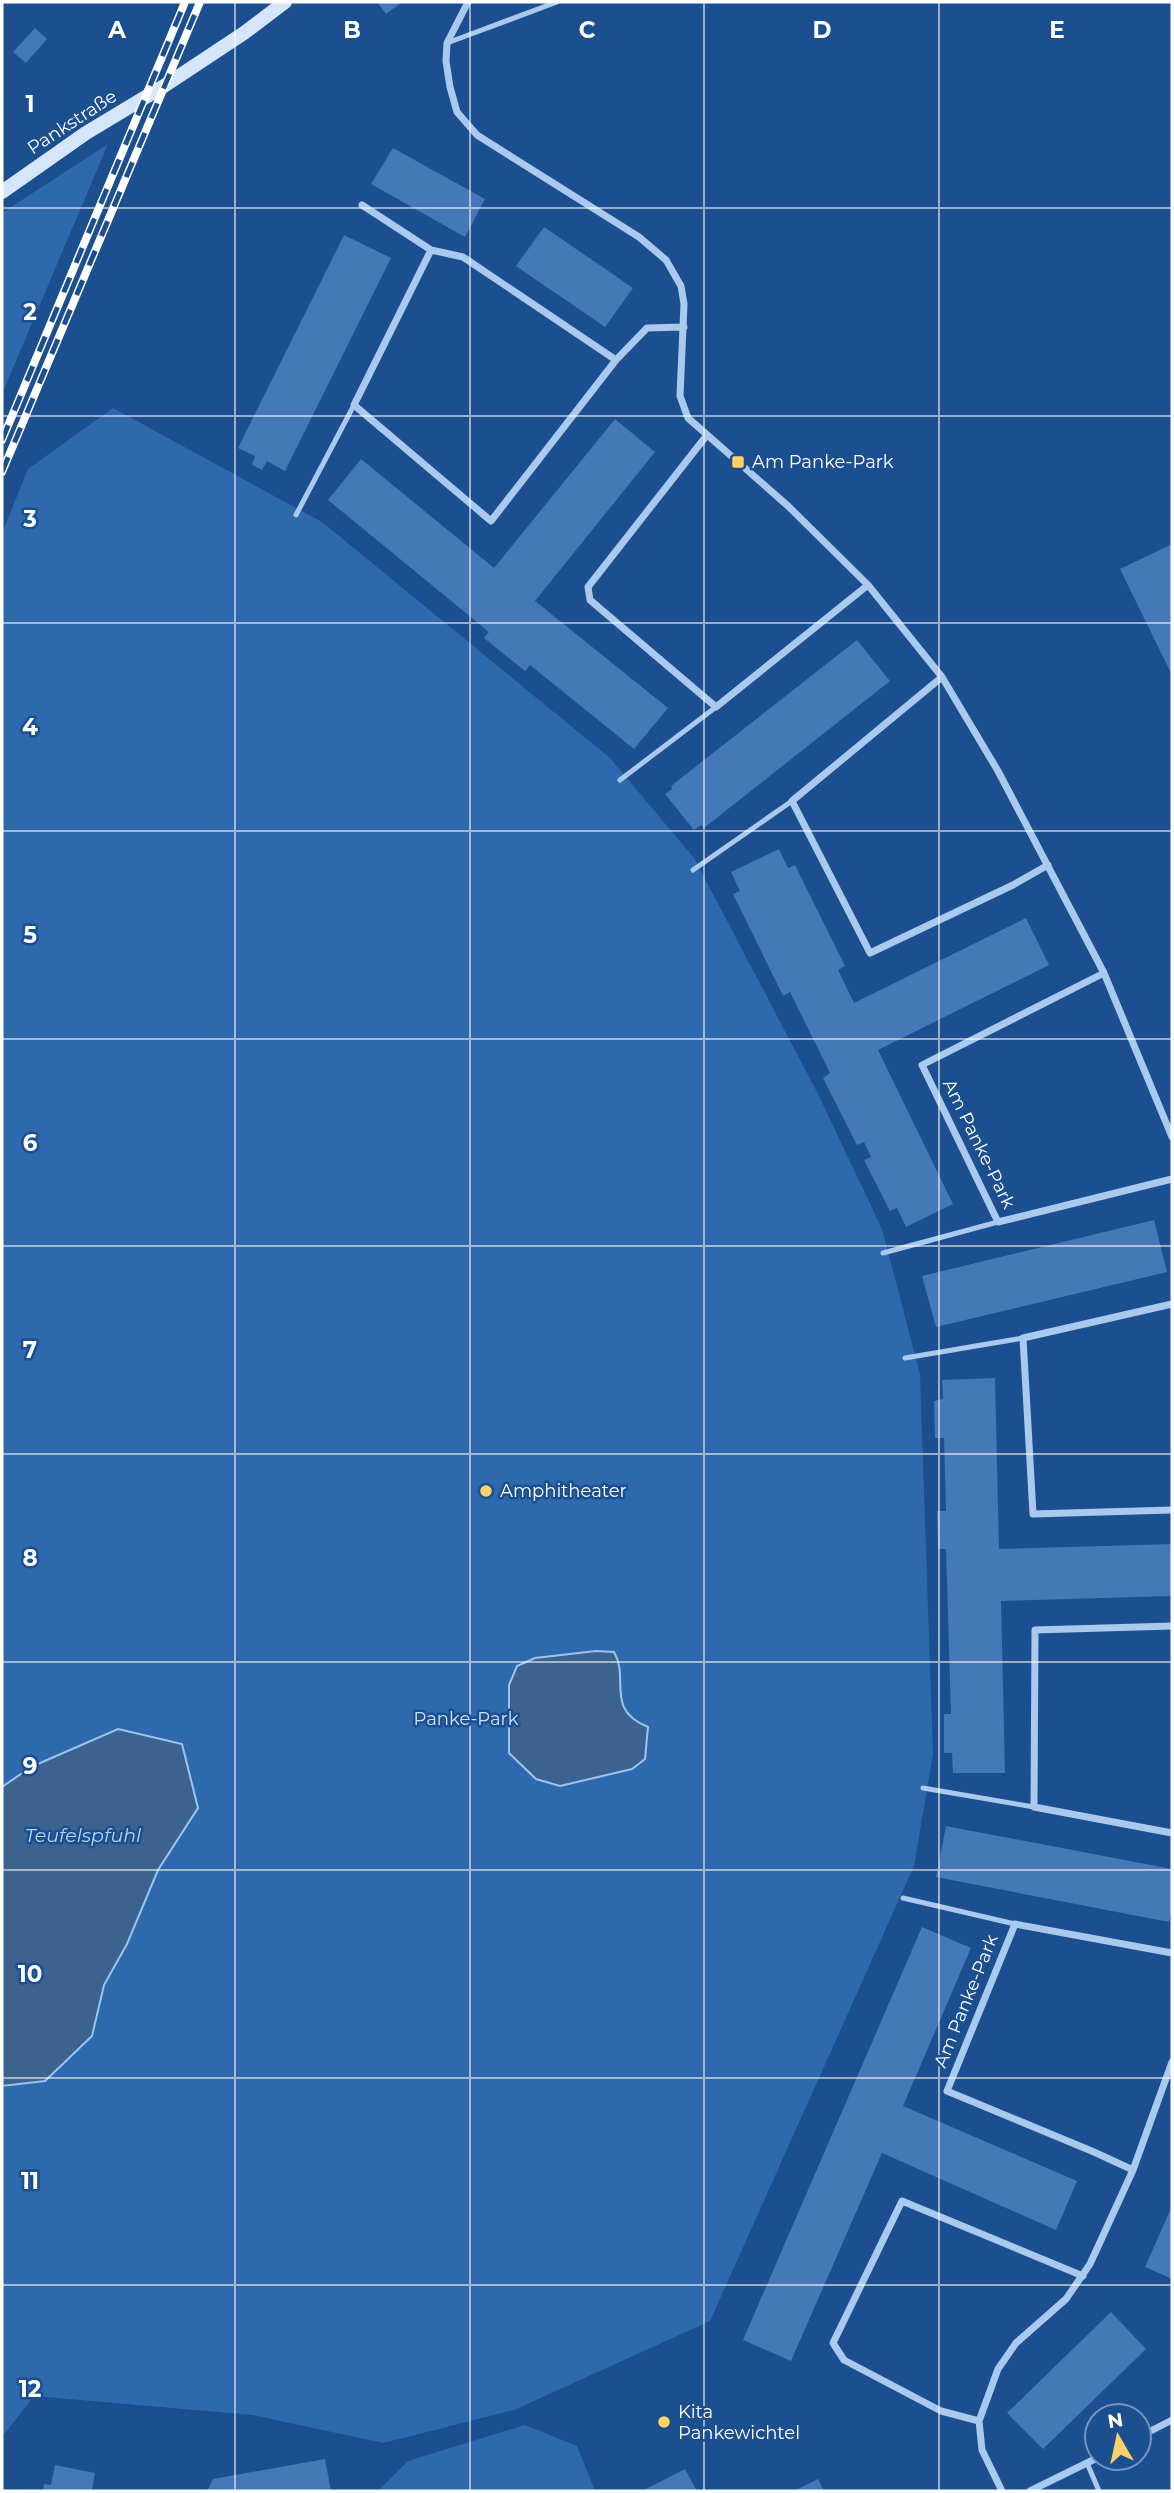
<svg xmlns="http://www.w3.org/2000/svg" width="1174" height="2493" font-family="Montserrat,sans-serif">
  <rect width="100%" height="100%" fill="#1b4f8f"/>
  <path fill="#2e69ad" d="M108,144L2,394V213Z
    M113,408L322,522L610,758L694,858L817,1092L882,1229L920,1374L933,1754L914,1866L710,2321L514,2410L383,2443L253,2415L34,2396L2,2437V533L28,469Z
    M525,2425L577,2446L595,2491H378L408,2461Z"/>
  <path fill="#3c6290" stroke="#9cc4f0" stroke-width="2" d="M596,1651L614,1652C630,1679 604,1709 648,1727L645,1759L632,1769L560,1786L536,1779L509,1753V1685L517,1666L535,1658Z
    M118,1729L182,1744L198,1808L158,1870L127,1944L104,1985L92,2036L45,2081L2,2086V1787L31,1767Z"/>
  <path fill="#4478b7" d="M377,2H402L386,14Z
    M35,28L47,39L26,63L13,52Z
    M393,148L485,199L465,237L371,184Z
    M544,227L633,288L605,327L516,266Z
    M344,235L391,258L285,471L267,461L262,470L252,465L255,456L238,448Z
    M615,419L655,452L535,601L668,708L634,749L530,665L525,671L484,638L489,632L328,500L361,459L494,568Z
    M1172,544V675L1120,569Z
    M857,640L890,681L704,828L701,825L694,830L665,794L672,789L671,786Z
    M779,849L788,868L795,865L845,966L838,970L854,1003L1026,918L1049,965L878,1050L953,1204L906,1227L897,1208L890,1211L864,1160L871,1157L864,1142L857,1145L823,1078L830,1073L790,992L783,996L733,894L740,891L731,872Z
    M1154,1220L1167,1272L936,1327L922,1276Z
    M995,1378L999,1549L1172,1544V1596L1001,1601L1005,1773H953L952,1753H944V1714H951L946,1549H938L937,1511H946L944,1438H935L934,1401L943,1399L942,1380Z
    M946,1826L1172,1869V1906L1169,1922L936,1877Z
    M922,1927L971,1948L903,2106L1077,2181L1056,2230L882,2153L791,2361L743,2340Z
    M1172,2206V2279L1145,2267Z
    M1111,2312L1146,2349L1043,2449L1007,2413Z
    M325,2459L331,2491H207L213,2479Z
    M55,2465L95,2473L92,2491H43L44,2484L51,2485Z
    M685,2469L697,2491H642Z
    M818,2479L824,2491H794Z"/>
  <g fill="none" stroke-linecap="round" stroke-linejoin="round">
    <path stroke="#a9c9ee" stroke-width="5" d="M447,43L557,2
      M296,515L354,405
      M620,780L716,707
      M693,870L792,801
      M883,1253L998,1222
      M905,1358L1023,1338
      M923,1788L1034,1807
      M903,1898L1015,1924
      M1087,2463L1099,2491"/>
    <path stroke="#a9c9ee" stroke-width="7" d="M468,2L447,43L446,61L450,87L457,112L477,135L639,237L666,260L681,286L684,304L680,396L688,418L788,506L868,585L942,677L998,771L1104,973L1172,1137
      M362,205L431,250L463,257L616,360
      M431,250L354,405L491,521L616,360L647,328L684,327
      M707,435L588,587L590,600L716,707L868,585
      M942,677L792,801L870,953L1013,885L1048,865
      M1104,973L922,1065L998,1222L1172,1179
      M1172,1304L1023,1338L1033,1514L1172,1510
      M1172,1626L1035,1630L1034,1807L1172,1833
      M1133,2170L1094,2152L947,2091L1015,1924L1172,1953
      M979,2421L941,2411L844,2360L833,2343L902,2201L1083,2276
      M1139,2437L1172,2420
      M1002,2491L982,2450L979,2421L998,2369L1016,2343L1066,2299L1090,2264L1133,2170L1172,2062
      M1030,2491L1097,2458"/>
    <path stroke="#d6e6fa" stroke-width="14" d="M2,192L86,133L164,86L244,33L285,2"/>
    <g stroke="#fff" stroke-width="8">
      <path id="rail" d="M2,440L185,2
        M2,472L200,2"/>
    </g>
    <use href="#rail" stroke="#1b4f8f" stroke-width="5" stroke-dasharray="16" stroke-linecap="butt"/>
  </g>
  <path fill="none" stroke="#fff" stroke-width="2" stroke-opacity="0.55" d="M235,2V2491M470,2V2491M704,2V2491M939,2V2491M2,208H1172M2,416H1172M2,623H1172M2,831H1172M2,1039H1172M2,1246H1172M2,1454H1172M2,1662H1172M2,1870H1172M2,2078H1172M2,2285H1172"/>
  <g fill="#ffd166" stroke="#1b4f8f" stroke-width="2.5">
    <rect x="731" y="455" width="14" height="14" rx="3.5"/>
    <circle cx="486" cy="1491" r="7"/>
    <circle cx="664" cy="2422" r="7"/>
  </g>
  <g text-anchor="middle" stroke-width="5" stroke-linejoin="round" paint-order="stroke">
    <g font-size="18" fill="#fff" stroke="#1b4f8f">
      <text transform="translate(72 122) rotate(-33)" y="6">Pankstraße</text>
      <text transform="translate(979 1144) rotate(64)" y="6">Am Panke-Park</text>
      <text transform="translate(966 2001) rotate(-68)" y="6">Am Panke-Park</text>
    </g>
    <g font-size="18" fill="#fff" stroke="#1b4f8f" text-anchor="start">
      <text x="752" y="468">Am Panke-Park</text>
      <text x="500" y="1497">Amphitheater</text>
      <text x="678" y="2418">Kita<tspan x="678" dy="21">Pankewichtel</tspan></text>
    </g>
    <g font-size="18" fill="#cfe3fa" stroke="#1b4f8f">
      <text x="466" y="1725">Panke-Park</text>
    </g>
    <g font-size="19" font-style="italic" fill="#b5d3f5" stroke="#1b4f8f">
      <text x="83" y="1842">Teufelspfuhl</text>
    </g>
  </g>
  <g font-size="23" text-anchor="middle" font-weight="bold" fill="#fff" stroke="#1b4f8f" stroke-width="5" stroke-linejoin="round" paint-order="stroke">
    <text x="117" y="38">A</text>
    <text x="352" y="38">B</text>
    <text x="587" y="38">C</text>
    <text x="822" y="38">D</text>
    <text x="1057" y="38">E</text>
    <text x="30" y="112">1</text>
    <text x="30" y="320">2</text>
    <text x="30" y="527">3</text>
    <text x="30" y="735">4</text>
    <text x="30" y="943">5</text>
    <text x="30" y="1151">6</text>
    <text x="30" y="1358">7</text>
    <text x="30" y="1566">8</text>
    <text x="30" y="1774">9</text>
    <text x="30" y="1982">10</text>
    <text x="30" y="2189">11</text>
    <text x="30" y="2397">12</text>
  </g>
  <rect width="1174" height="2493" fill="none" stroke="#ffffff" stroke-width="7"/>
  <g transform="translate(1118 2437) rotate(351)"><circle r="33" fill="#1b4f8f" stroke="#7695bc" stroke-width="2"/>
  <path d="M0-5L12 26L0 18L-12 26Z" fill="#ffd166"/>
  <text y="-10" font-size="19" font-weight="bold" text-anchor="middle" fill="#ffffff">N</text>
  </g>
</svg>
